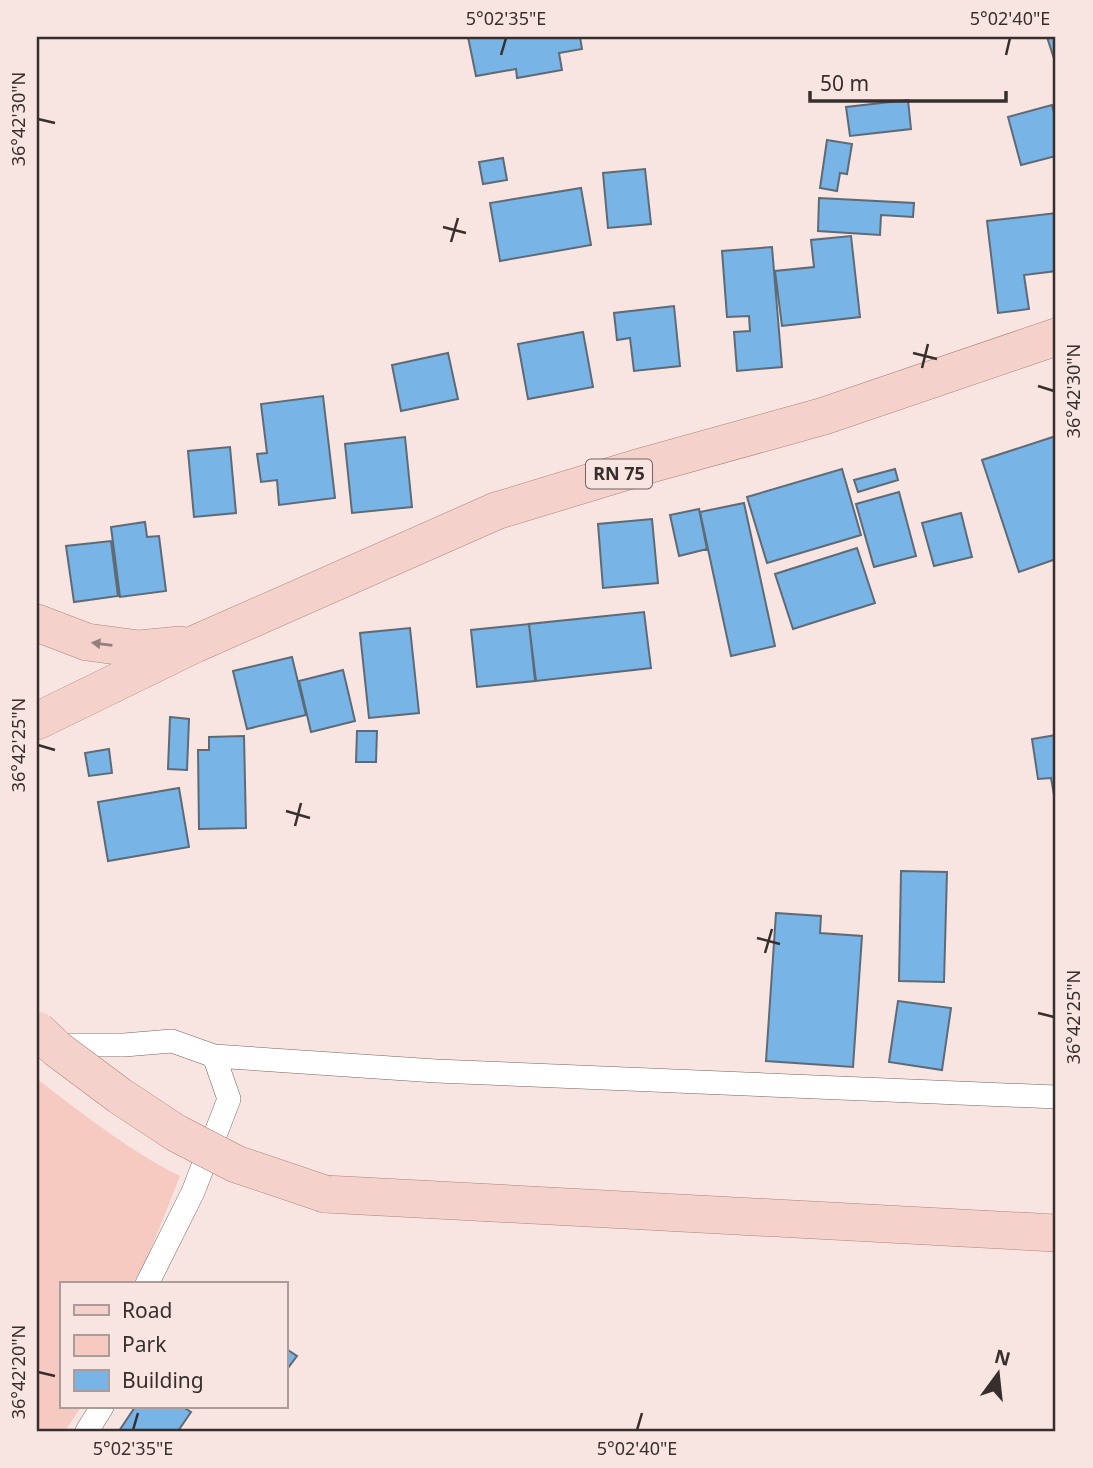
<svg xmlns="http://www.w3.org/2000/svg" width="1093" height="1468" font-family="'Noto Sans',sans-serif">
  <rect width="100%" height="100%" fill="#f8e4e0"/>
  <path fill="#f7cac1" d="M37,1079C83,1114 128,1150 180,1176L137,1284H61V1407H81L65,1431H37Z"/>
  <path fill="#78b4e5" stroke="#5e6b76" stroke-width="2" d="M468,37H580L582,49L559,53L562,70L517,78L516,69L476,76Z
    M1047,37H1056V65Z
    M908,100L911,129L850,136L846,107Z
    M1052,105L1056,120V156L1021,165L1008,117Z
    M827,140L852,144L847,174L840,173L837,191L820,188Z
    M503,158L507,180L483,184L479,162Z
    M645,169L651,224L608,228L603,173Z
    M581,188L591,245L500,261L490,203Z
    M819,198L914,203L913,217L881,215L880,235L818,231Z
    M1056,213V271L1024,275L1029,309L998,313L987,221Z
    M851,236L860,317L782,326L775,271L814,267L811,240Z
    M772,247L782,367L737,371L734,332L750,331L749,316L727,317L722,251Z
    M674,306L680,366L634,371L630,338L617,340L614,313Z
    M583,332L593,387L528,399L518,344Z
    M448,353L458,399L401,411L392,365Z
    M323,396L335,498L279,505L277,480L261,482L257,454L267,453L261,404Z
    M1056,436V559L1019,572L982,460Z
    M405,437L412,507L352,513L345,444Z
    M230,447L236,513L194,517L188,451Z
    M842,469L861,535L767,563L747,497Z
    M895,469L898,480L858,492L854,480Z
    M899,492L916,556L874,567L856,504Z
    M744,503L775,646L731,656L700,512Z
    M699,509L707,549L679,556L670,515Z
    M961,513L972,557L934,566L922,523Z
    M652,519L658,583L603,588L598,524Z
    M145,522L147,537L159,536L166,591L120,597L111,527Z
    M111,541L118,596L74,602L66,546Z
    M857,548L875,603L793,629L775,574Z
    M644,612L651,668L536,681L529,624Z
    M529,624L535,681L477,687L471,630Z
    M410,628L419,713L369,718L360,633Z
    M292,657L306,715L247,729L233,671Z
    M343,670L355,721L311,732L299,681Z
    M170,717L189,719L187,770L168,769Z
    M357,731H377L376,762H356Z
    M1056,735V794L1054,795L1051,778L1038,779L1032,739Z
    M244,736L246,828L199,829L198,750H209V737Z
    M109,749L112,773L89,776L85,753Z
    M179,788L189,847L108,861L98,802Z
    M901,871L947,872L944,982L899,981Z
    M776,913L821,916L820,933L862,936L853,1067L766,1061Z
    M898,1001L951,1008L942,1070L889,1062Z
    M285,1348L297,1356L285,1372Z
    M135,1407H183L191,1412L178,1431H119Z"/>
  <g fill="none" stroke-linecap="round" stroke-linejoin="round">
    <g stroke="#766461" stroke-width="24">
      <path id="street" d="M52,1045H124L172,1041L214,1056L229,1099L193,1192L147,1284
        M214,1056L436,1071L1056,1097
        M87,1431L102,1407"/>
    </g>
    <g stroke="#ad847c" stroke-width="38">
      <path id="primary" d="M37,623L87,642L139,649L180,645
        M37,721L195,644L496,511L644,466L824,416L1056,337
        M325,1194L1056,1233"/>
    </g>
    <use href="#street" stroke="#fff" stroke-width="23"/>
    <use href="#primary" stroke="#f4d1ca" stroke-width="37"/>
    <g stroke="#ad847c" stroke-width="38" stroke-linecap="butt">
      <path id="primary-bridge" d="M37,1030L57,1049L120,1096L176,1133L236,1164L325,1194"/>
    </g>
    <use href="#primary-bridge" stroke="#f4d1ca" stroke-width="37"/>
  </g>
  <defs><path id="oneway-solid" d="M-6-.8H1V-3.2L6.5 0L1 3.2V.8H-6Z" transform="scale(1.75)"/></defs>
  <use fill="#95807c" href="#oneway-solid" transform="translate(102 644) rotate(-173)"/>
  <path fill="none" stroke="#362f2d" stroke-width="2.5" d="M501,55L506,38M1006,55L1010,38M38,119L55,123M443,227L466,233M451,242L458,218M913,353L937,359M922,368L928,344M1038,386L1054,391M38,745L55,750M286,811L310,818M295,826L301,803M757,938L780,944M765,953L772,929M1038,1013L1054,1017M38,1372L55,1376M133,1430L138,1413M637,1430L642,1413"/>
  <g text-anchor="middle" stroke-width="5" stroke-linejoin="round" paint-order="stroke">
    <rect fill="#f8e4e0" stroke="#706563" stroke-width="2" x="586" y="459.5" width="66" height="29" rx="5"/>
    <g font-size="18" font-weight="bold" fill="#362f2d">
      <text x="619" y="480">RN 75</text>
    </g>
  </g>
  <rect width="1093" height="1468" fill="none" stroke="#f8e4e0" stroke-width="77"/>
  <rect x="60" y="1282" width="228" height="126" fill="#f8e4e0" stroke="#aa9c98" stroke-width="2"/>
  <rect x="74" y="1305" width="35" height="10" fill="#f4d1ca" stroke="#aa9c98" stroke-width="2"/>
  <text x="122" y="1318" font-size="21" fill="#362f2d">Road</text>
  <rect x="74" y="1335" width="35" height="21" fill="#f7cac1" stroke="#aa9c98" stroke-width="2"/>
  <text x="122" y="1352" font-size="21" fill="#362f2d">Park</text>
  <rect x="74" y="1370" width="35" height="21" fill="#78b4e5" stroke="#aa9c98" stroke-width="2"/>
  <text x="122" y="1388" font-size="21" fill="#362f2d">Building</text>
  <g transform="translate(998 1374) rotate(15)" stroke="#f8e4e0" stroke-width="5" paint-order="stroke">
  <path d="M0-5L12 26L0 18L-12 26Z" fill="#362f2d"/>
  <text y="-10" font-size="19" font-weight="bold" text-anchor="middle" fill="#362f2d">N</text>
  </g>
  <path d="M810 91v10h196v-10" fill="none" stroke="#362f2d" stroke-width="3.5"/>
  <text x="820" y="91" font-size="21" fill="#362f2d" stroke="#f8e4e0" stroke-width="5" paint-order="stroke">50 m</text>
  <rect x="38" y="38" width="1016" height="1392" fill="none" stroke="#362f2d" stroke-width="2.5"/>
  <g font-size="18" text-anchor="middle" fill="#362f2d">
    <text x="506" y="25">5°02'35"E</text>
    <text x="1010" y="25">5°02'40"E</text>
    <text transform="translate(19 119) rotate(-90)" y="6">36°42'30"N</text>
    <text transform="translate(1074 391) rotate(-90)" y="6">36°42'30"N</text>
    <text transform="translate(19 745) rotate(-90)" y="6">36°42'25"N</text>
    <text transform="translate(1074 1017) rotate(-90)" y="6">36°42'25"N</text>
    <text transform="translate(19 1372) rotate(-90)" y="6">36°42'20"N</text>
    <text x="133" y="1455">5°02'35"E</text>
    <text x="637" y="1455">5°02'40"E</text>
  </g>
</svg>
